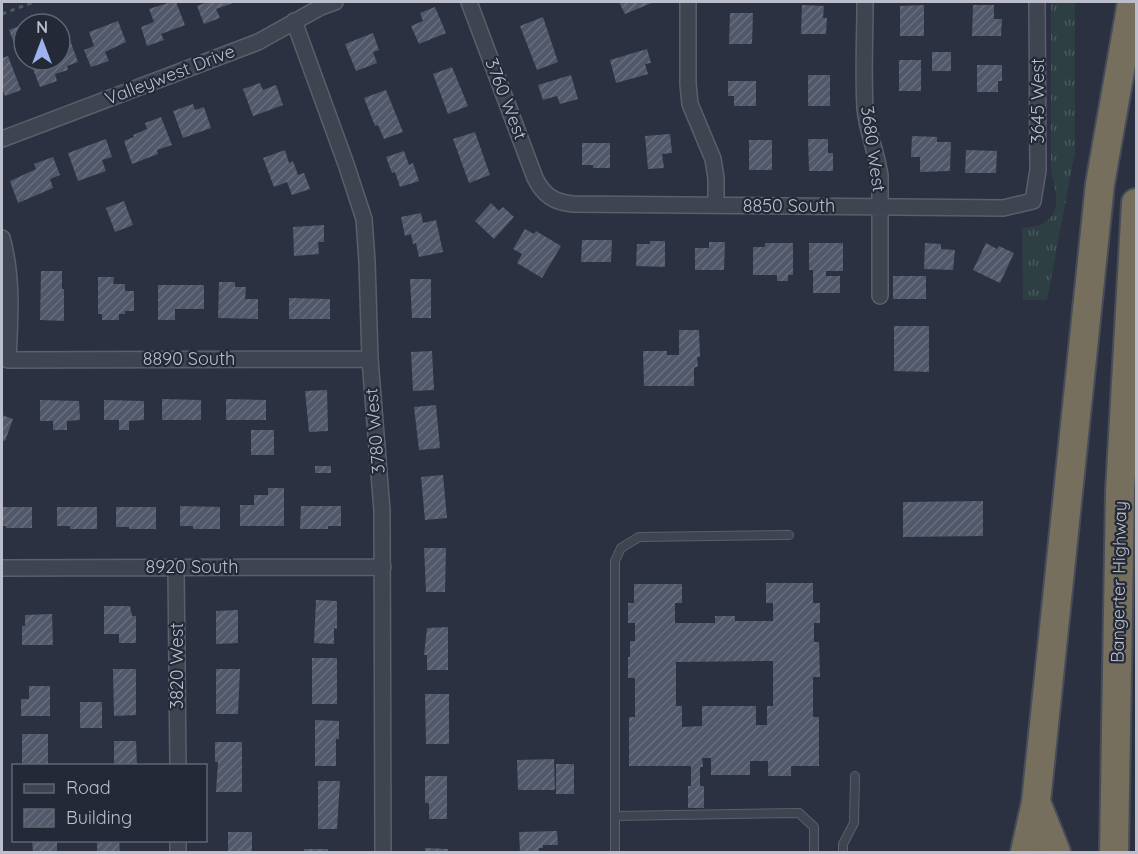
<svg xmlns="http://www.w3.org/2000/svg" width="1138" height="854" font-family="Quicksand,sans-serif">
  <defs>
    <pattern id="grass-tufts" width="24" height="20" patternUnits="userSpaceOnUse" patternTransform="scale(1.5)"><rect width="24" height="20" fill="#2e3f43"/><path d="M3 7l-1-3M5 7V3M7 7l1-3M15 17l-1-3M17 17v-4M19 17l1-3" fill="none" stroke="#4a595d"/></pattern>
    <pattern id="building-hatch" width="6" height="6" patternUnits="userSpaceOnUse" patternTransform="scale(1.5)"><rect width="6" height="6" fill="#515869"/><path d="M-1 1l2-2M0 6l6-6M5 7l2-2" fill="none" stroke="#686e7d"/></pattern>
  </defs>
  <rect width="100%" height="100%" fill="#2b3141"/>
  <path fill="url(#grass-tufts)" d="M1051,2H1075V152L1047,300H1023L1022,228C1063,225 1059,202 1051,172Z"/>
  <path fill="url(#building-hatch)" fill-rule="evenodd" d="M171,2H176L185,25L161,34L164,40L147,46L141,27L154,22L149,9Z
    M208,2H236L216,9L220,18L204,24L197,6Z
    M619,2H654L625,14Z
    M802,5L824,6L823,18H827L826,34H801Z
    M924,5V36H900V6Z
    M973,5H994V19H1002L1001,36H972Z
    M435,7L446,33L419,44L411,26L423,21L420,13Z
    M730,13H753L752,44H729Z
    M543,17L558,62L537,70L520,26Z
    M118,21L126,42L105,52L109,61L91,67L84,50L94,46L89,32Z
    M24,24V54L19,56L9,30Z
    M373,33L379,50L373,52L377,63L356,71L345,44Z
    M70,40L78,62L67,66L68,70L55,74L57,81L40,87L33,69L47,63L46,60H60V44Z
    M647,49L651,63L645,64L648,74L616,83L610,60Z
    M932,52H951V71H932Z
    M8,56L21,90L5,96L3,91L2,92V58Z
    M899,60H921V91H899Z
    M977,65H1002V81H998V92H977Z
    M452,67L468,106L448,114L433,74Z
    M571,75L578,99L560,104L557,96L543,100L538,85Z
    M808,75H830V106H808Z
    M728,81H756V106H734V96H728Z
    M260,83L263,90L276,85L283,105L253,116L243,89Z
    M386,90L403,132L384,139L378,125L375,126L364,98Z
    M193,104L195,110L204,107L211,128L183,138L173,111Z
    M161,117L172,145L157,150L158,154L132,164L124,141L134,137L133,135L147,129L145,123Z
    M475,132L490,175L469,183L453,139Z
    M670,134L672,153L662,154L664,168L648,169L645,136Z
    M912,136L937,137V142H951L950,171L920,172V157H911Z
    M106,139L112,157L102,160L106,171L78,181L68,153Z
    M808,139H828V153H833V171H809Z
    M749,140H772V170H749Z
    M582,143H610V168H593V165H582Z
    M285,150L289,163L293,161L298,175L304,173L310,189L292,195L287,182L274,187L263,158Z
    M966,150L997,151L996,173H965Z
    M404,151L409,165L413,163L419,181L400,187L395,172L392,173L386,157Z
    M53,157L60,175L50,179L53,188L18,203L10,181L36,169L34,164Z
    M124,201L133,225L115,232L106,208Z
    M491,203L499,211L503,207L514,217L494,239L475,221Z
    M421,213L423,223L436,220L443,252L419,257L416,243L413,244L411,234L405,236L401,217Z
    M324,225V242H318L319,254L294,256L293,227Z
    M525,229L534,234L536,231L561,246L542,278L517,263L522,254L513,249Z
    M582,240H612L611,262H581Z
    M650,241H665V267L636,266L637,244H650Z
    M709,242H725L724,270H695V248H709Z
    M765,243H793V275H788V281H777V275H753V247H765Z
    M809,243H843V271H826V276H840V293H813V270H809Z
    M925,243L941,244V249L955,250L953,270L924,269Z
    M986,243L997,249L999,246L1014,253L1000,283L973,270Z
    M41,271H62V289H64V321L40,320Z
    M893,276H926V299H893Z
    M98,277H114L113,284H125V291H134V311H125V314H119V320H102V314H98Z
    M410,279H431V318H412Z
    M219,282H235V287H246L245,299H258V319L218,318Z
    M158,285H204V309H175V320H158Z
    M289,298L330,299V319H289Z
    M894,326H929V372L894,371Z
    M679,330H699L700,357H697L698,366L694,368V386H644L643,351H667V355H679Z
    M432,351L434,390L413,391L411,352Z
    M327,390L328,431L309,432L305,391Z
    M162,399L201,400V420H162Z
    M226,399L266,400V420H226Z
    M40,400L79,401L80,420L67,421V430H53V421H40Z
    M104,400L144,401V420L129,421V430H119V420H104Z
    M436,405L440,448L419,450L414,407Z
    M2,415L13,419L5,441L2,440Z
    M251,430H274V455H251Z
    M315,466H331V473H315Z
    M443,475L447,518L425,520L421,477Z
    M268,488H284V526H240V505H254V495H268Z
    M983,501V536L903,537V502Z
    M180,506L220,507V529H193V526H180Z
    M301,506H341V526H328V529H300Z
    M2,507H32V528H6V526H2Z
    M57,507H97V529H70V526H57Z
    M116,507H156V529H129V527H116Z
    M424,548H446L445,592H426Z
    M766,583H813V603H820V623H814V642H819L820,677H813V717H819V766H791V776H768V761H750V775H711V758H702L703,767H700V786H704V808H688V786H691V766H629V717H635V678H628V657H630V641H635V623H628V603H634V584H682V603H675V623H715V616H735V621H773V603H766ZM773,661V706H767V725H756V706H702V726L682,727V706H676V662Z
    M316,600L337,601V629L334,628V644L314,643Z
    M104,606H130L132,616H136V643H119V634H104Z
    M238,610V643L216,644V611Z
    M52,614L53,645H22V626H25V615Z
    M448,627V670H427V655H424L427,628Z
    M312,658H337V704H312Z
    M113,669H136V715L114,716Z
    M216,669H240L238,714H216Z
    M29,686H50V716H21V699H29Z
    M425,694H449V744H426Z
    M80,702H102V728H80Z
    M315,720L339,721V739H336V766H315Z
    M22,734H48V766H22Z
    M114,741H136L137,766H114Z
    M215,742H242V792H216L218,762H215Z
    M554,759L555,790H518L517,760Z
    M556,764H574V794H556Z
    M425,776H447V819H429V803H425Z
    M318,781H340L337,829H318Z
    M557,831L558,845H543V848H539V852H520L519,832Z
    M228,832H252V852H228Z
    M32,840H57V852H33Z
    M97,840H119L120,852H97Z
    M425,848L448,849V852H425Z
    M304,849H328V852H304Z"/>
  <g fill="none" stroke-linecap="round" stroke-linejoin="round">
    <g stroke="#5a5f6b" stroke-width="10">
      <path id="service" d="M615,816L799,813L814,827V852
        M615,852V561L621,548L639,537L789,535
        M843,852V844L854,823L855,776"/>
    </g>
    <g stroke="#5a5f6b" stroke-width="18">
      <path id="minor" d="M469,2L535,178C544,196 554,202 573,204L1003,208L1033,201L1038,170L1037,2
        M688,2V84L690,104L713,159L716,178V205
        M865,2C865,37 863,73 865,108C867,132 877,153 880,176V296
        M294,21L346,164L364,219L367,261L370,359L382,511L383,852
        M2,139L258,42L321,7L335,2
        M2,238C13,277 10,319 8,360L370,359
        M176,567L178,766
        M2,568L383,567
        M178,840V852"/>
    </g>
    <g stroke="#464c58" stroke-width="32">
      <path id="motorway" d="M1036,802L1056,852
        M1025,852L1036,802L1100,184L1132,2
        M1114,852L1120,491L1136,203"/>
    </g>
    <path stroke="#4d5b60" stroke-width="3" stroke-dasharray="4.5 4.5" stroke-linecap="butt" d="M2,14L34,2"/>
    <use href="#service" stroke="#3f4451" stroke-width="8"/>
    <use href="#minor" stroke="#3f4451" stroke-width="15"/>
    <use href="#motorway" stroke="#766f5d" stroke-width="28"/>
  </g>
  <g text-anchor="middle" stroke-width="4.5" stroke-linejoin="round" paint-order="stroke">
    <g font-size="18" fill="#bcbfcb" stroke="#232936">
      <text transform="translate(170 75) rotate(-21)" y="6">Valleywest Drive</text>
      <text transform="translate(506 99) rotate(69)" y="6">3760 West</text>
      <text transform="translate(1038 101) rotate(-90)" y="6">3645 West</text>
      <text transform="translate(873 149) rotate(82)" y="6">3680 West</text>
      <text x="789" y="212">8850 South</text>
      <text x="189" y="365">8890 South</text>
      <text transform="translate(375 431) rotate(-95)" y="6">3780 West</text>
      <text x="192" y="573">8920 South</text>
      <text transform="translate(1119 582) rotate(-89)" y="6">Bangerter Highway</text>
      <text transform="translate(177 666) rotate(-90)" y="6">3820 West</text>
    </g>
  </g>
  <rect width="1138" height="854" fill="none" stroke="#bcbfcb" stroke-width="6"/>
  <rect x="12" y="764" width="195" height="78" fill="#232936" stroke="#606572" stroke-width="1.5"/>
  <rect x="24" y="784" width="30" height="9" fill="#3f4451" stroke="#606572" stroke-width="1.5"/>
  <text x="66" y="794" font-size="18" fill="#bcbfcb">Road</text>
  <rect x="24" y="809" width="30" height="18" fill="url(#building-hatch)" stroke="#606572" stroke-width="1.5"/>
  <text x="66" y="824" font-size="18" fill="#bcbfcb">Building</text>
  <g transform="translate(42 42)"><circle r="28" fill="#232936" stroke="#606572" stroke-width="1.5"/>
  <path d="M0-4.5L10 22L0 15L-10 22Z" fill="#9eb3ed"/>
  <text y="-9" font-size="16" font-weight="bold" text-anchor="middle" fill="#bcbfcb">N</text>
  </g>
</svg>
